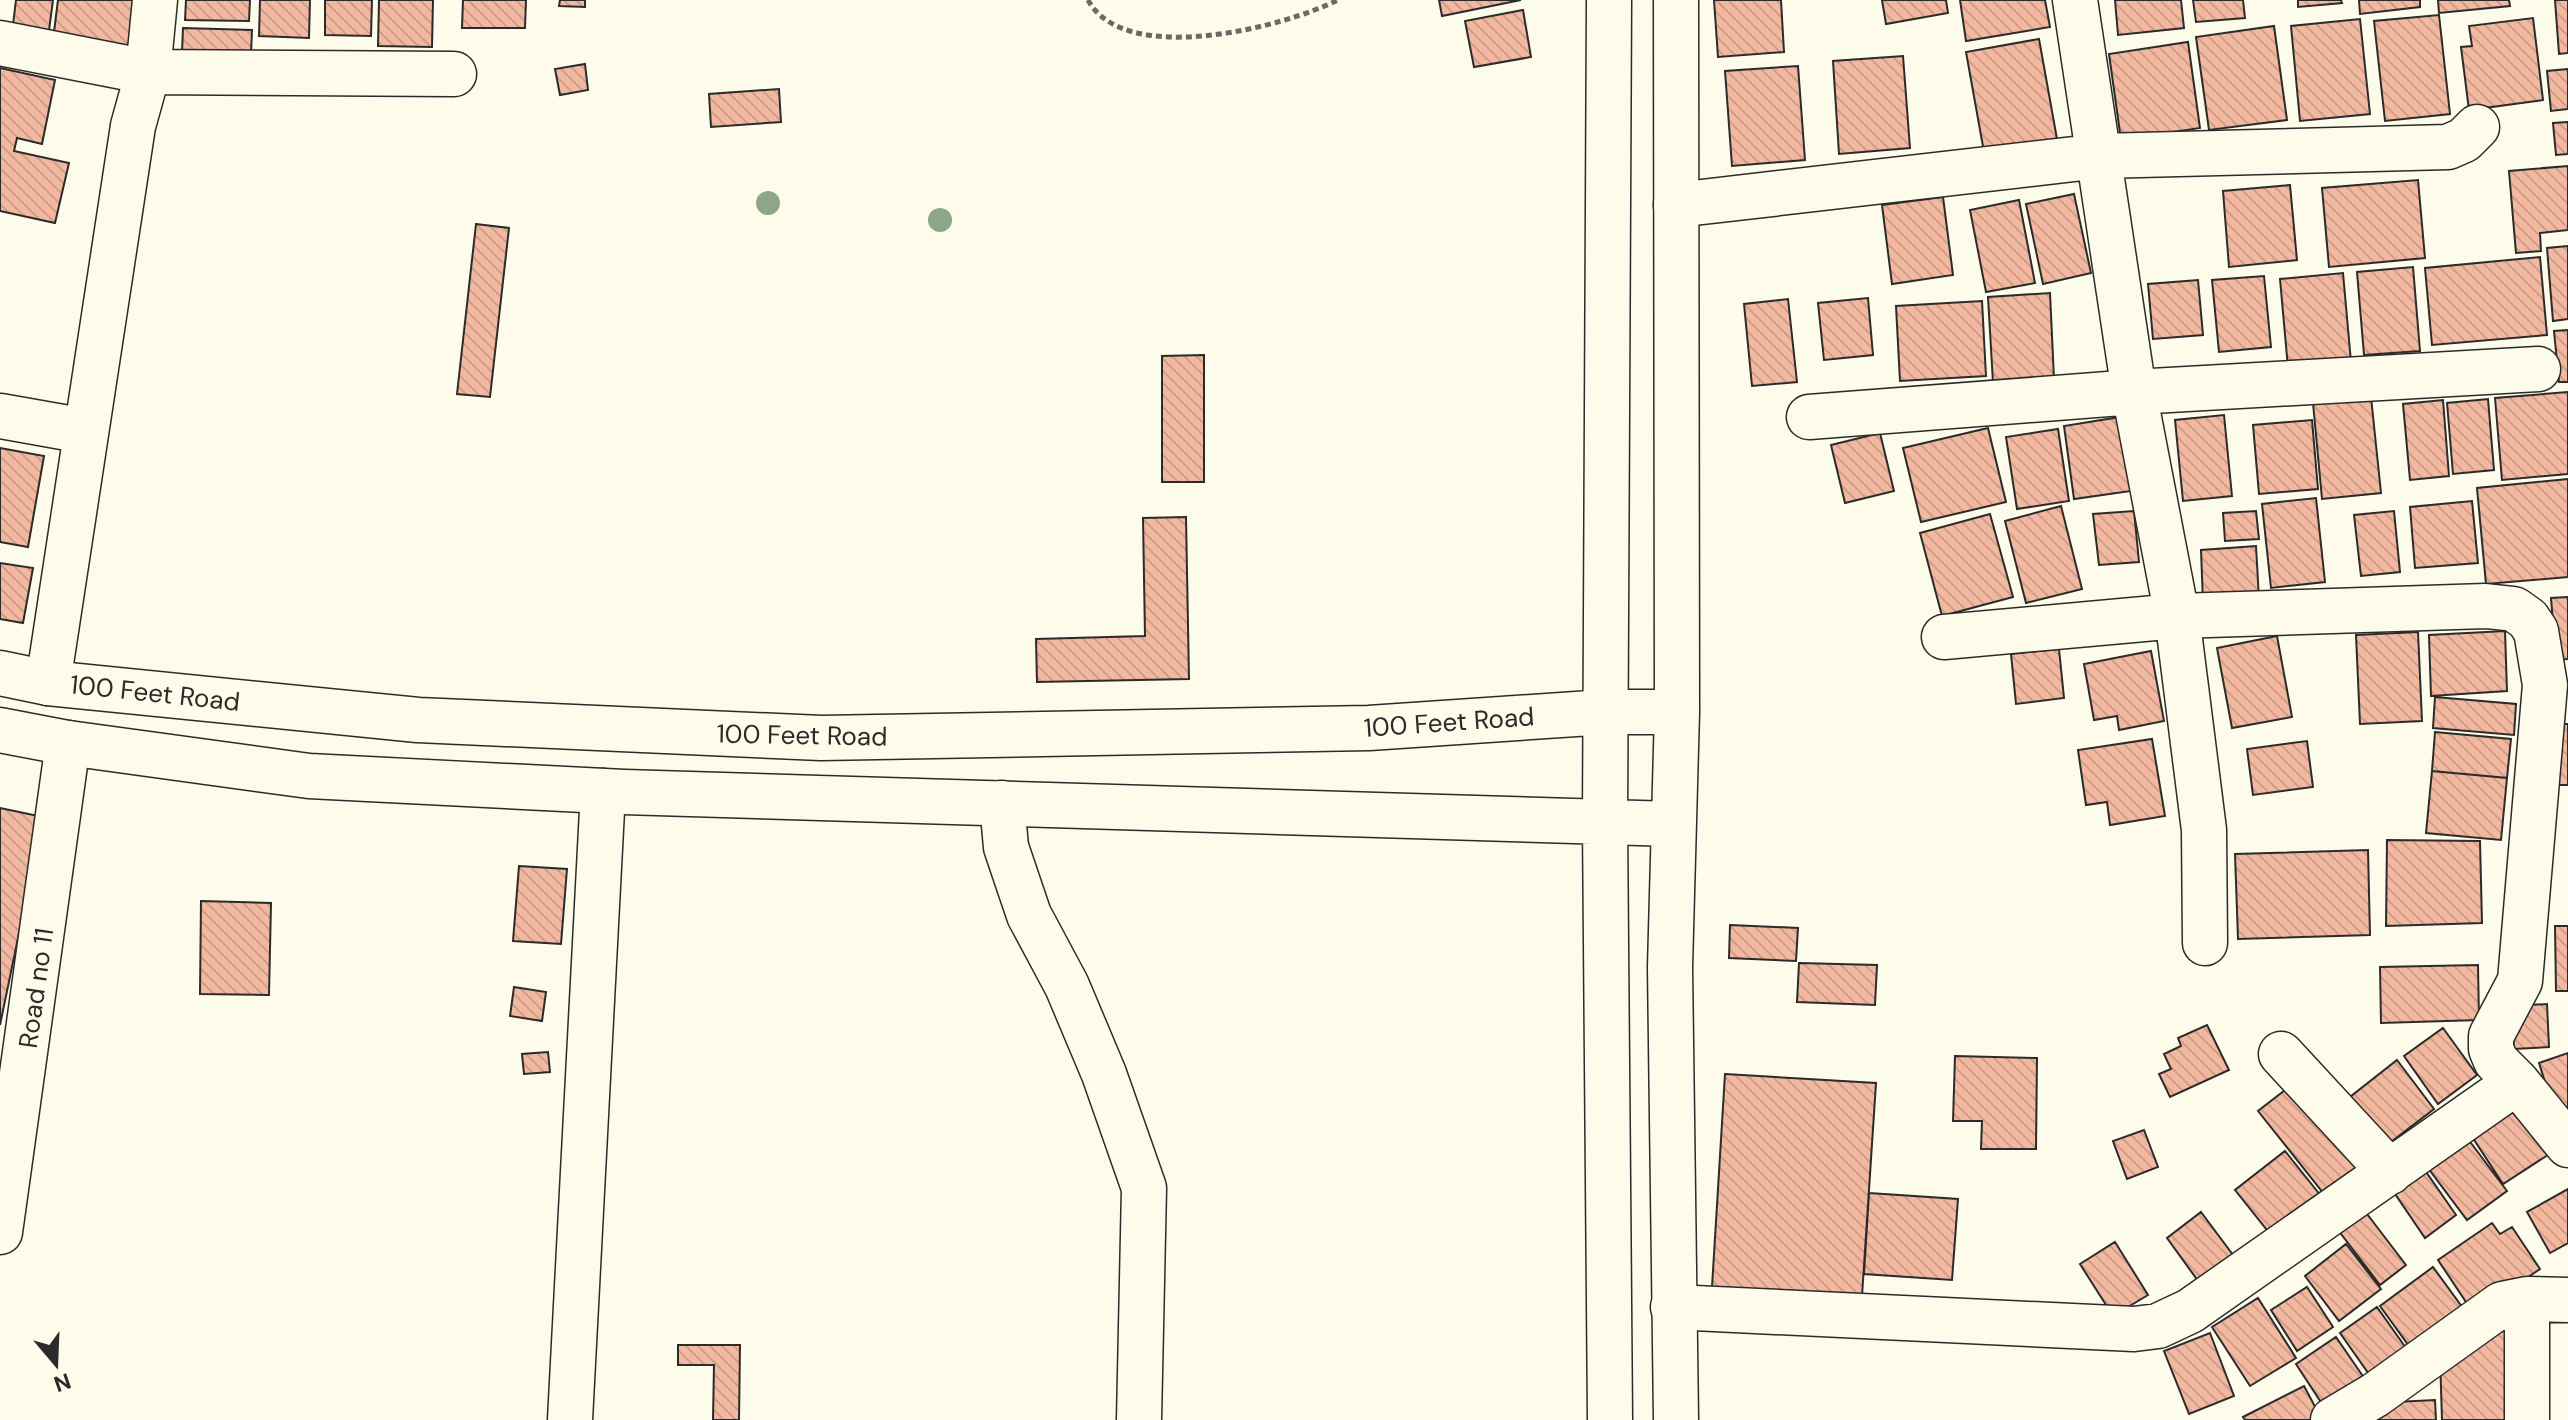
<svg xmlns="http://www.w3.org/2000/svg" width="2568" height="1420" font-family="'DM Sans',sans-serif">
  <defs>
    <pattern id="building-back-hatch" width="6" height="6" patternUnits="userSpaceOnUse" patternTransform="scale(2)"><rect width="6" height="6" fill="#f2b8a0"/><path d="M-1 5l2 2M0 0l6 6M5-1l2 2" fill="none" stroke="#d09e8a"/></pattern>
  </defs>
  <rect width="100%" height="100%" fill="#fdfbea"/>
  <path fill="url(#building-back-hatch)" stroke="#2b2b2b" stroke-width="2" d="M16,0H53L48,38L12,33Z
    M58,0H134L128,49L53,40Z
    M186,0H250L249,21L185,20Z
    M260,0H310L309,38L259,36Z
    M325,0H372L371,36L325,35Z
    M379,0H433L432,47L378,46Z
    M463,0H526L525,28H462Z
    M560,0H585V7L559,6Z
    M1439,0H1521L1442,16Z
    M1714,0H1781L1784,52L1718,57Z
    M1882,0H1946L1948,13L1886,24Z
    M1960,0H2045L2050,27L1966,41Z
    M2115,0H2181L2184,28L2118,35Z
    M2193,0H2243L2245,18L2196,22Z
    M2298,0H2341L2342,3L2298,7Z
    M2359,0H2420V7L2360,14Z
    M2438,0H2509L2510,6L2439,13Z
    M2555,0H2568V53L2559,54Z
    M1523,10L1531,57L1474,67L1465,21Z
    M2439,15L2450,114L2385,121L2374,21Z
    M2533,18L2543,100L2469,110L2461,47L2472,46L2469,26Z
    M2360,19L2370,114L2300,121L2291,26Z
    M2274,26L2287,120L2209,130L2196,37Z
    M183,28L252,30L251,54L182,52Z
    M2039,39L2057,139L1984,152L1966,52Z
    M2188,42L2200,128L2121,140L2109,54Z
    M1903,56L1910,148L1839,154L1833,61Z
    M585,64L588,90L560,95L555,69Z
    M1798,66L1805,160L1732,166L1725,71Z
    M0,68L55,80L42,144L17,138L14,151L69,163L55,223L0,211Z
    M2568,69V109L2551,111L2547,71Z
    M779,89L781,122L711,127L709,94Z
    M2568,122V154L2556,155L2553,123Z
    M2568,166V230L2540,233L2541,251L2516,253L2509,171Z
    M2418,180L2425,258L2329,267L2322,188Z
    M2290,185L2297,260L2229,267L2223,191Z
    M2074,194L2091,273L2043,284L2026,204Z
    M1943,197L1953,275L1892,284L1882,205Z
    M2019,200L2035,283L1986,292L1970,210Z
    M476,224L509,228L490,397L457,394Z
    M2568,246V319L2553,321L2547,248Z
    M2540,257L2547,335L2432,345L2425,268Z
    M2413,267L2420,351L2364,355L2357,272Z
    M2343,273L2351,362L2288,368L2280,279Z
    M2264,276L2271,347L2219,352L2212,280Z
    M2198,280L2203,335L2153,339L2148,284Z
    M2050,293L2054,379L1993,383L1988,297Z
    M1868,298L1873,355L1824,360L1818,303Z
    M1788,299L1797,382L1752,386L1744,304Z
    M1982,301L1986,376L1900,381L1896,306Z
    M2568,330V382H2559L2554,331Z
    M1204,355V482H1162V356Z
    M2568,392V474L2502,480L2495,398Z
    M2371,397L2381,493L2322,499L2313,403Z
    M2488,399L2494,470L2453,474L2447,403Z
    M2443,400L2449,476L2410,480L2403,404Z
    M2224,415L2232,496L2183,501L2175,420Z
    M2120,417L2131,491L2074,499L2064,426Z
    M2312,420L2318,489L2259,494L2253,425Z
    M1988,428L2006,502L1921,522L1903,448Z
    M2058,429L2069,501L2017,509L2006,437Z
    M1880,433L1894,491L1845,503L1831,445Z
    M0,448L44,456L28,547L0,542Z
    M2568,479V577L2486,584L2477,488Z
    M2316,498L2325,582L2271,588L2262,504Z
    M2472,501L2478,563L2415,568L2410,507Z
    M2061,506L2082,589L2026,603L2005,521Z
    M2134,511L2139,562L2099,565L2093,514Z
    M2256,511L2259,539L2225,541L2223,513Z
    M2394,511L2400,572L2361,576L2354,515Z
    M1990,514L2013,597L1942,616L1920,533Z
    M1186,517L1189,679L1037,682L1036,639L1145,636L1143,518Z
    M2256,546L2259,599L2203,603L2201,550Z
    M0,563L33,568L23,623L0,619Z
    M2568,597V659L2556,660L2551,598Z
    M2505,631L2507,691L2431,696L2429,635Z
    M2418,632L2422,721L2360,724L2356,635Z
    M2277,636L2292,717L2232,728L2217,648Z
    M2059,649L2064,698L2016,704L2011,654Z
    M2151,651L2164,721L2119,730L2117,716L2094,720L2084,664Z
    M2435,697L2516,704L2514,735L2433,728Z
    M2546,724H2568V785H2557Z
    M2435,732L2511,739L2507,778L2432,771Z
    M2152,739L2165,816L2110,825L2107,802L2086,805L2078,750Z
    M2307,741L2313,787L2253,795L2247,749Z
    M2432,771L2507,778L2501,840L2426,833Z
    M0,808L43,817L0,1025Z
    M2387,840L2480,841L2482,923L2386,926Z
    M2368,850L2370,935L2238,939L2235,854Z
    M519,866L567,869L561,944L513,941Z
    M201,901L271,903L269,995L200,994Z
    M1730,925L1798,928L1796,961L1729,958Z
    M2555,926H2568V991H2556Z
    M1799,963L1877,965L1875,1005L1797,1002Z
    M2478,965L2479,1020L2381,1023L2380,967Z
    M514,987L546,992L542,1021L510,1016Z
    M2547,1004L2549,1047L2514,1049L2511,1006Z
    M2207,1025L2229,1070L2170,1097L2159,1074L2171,1069L2164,1054L2181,1046L2178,1038Z
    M2443,1028L2477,1075L2438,1104L2404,1056Z
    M548,1052L550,1072L524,1074L522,1054Z
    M2568,1053V1109L2555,1114L2539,1063Z
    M1955,1056L2037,1058L2036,1149H1981L1982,1121H1953Z
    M2397,1060L2434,1109L2387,1145L2350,1097Z
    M1725,1074L1876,1083L1862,1296L1712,1287Z
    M2298,1080L2368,1168L2328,1199L2258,1111Z
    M2515,1098L2551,1153L2503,1184L2467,1129Z
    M2144,1130L2158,1167L2127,1179L2113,1141Z
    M2462,1131L2507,1191L2467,1220L2422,1160Z
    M2285,1151L2321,1196L2271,1235L2235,1190Z
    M2422,1166L2456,1215L2425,1238L2391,1188Z
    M2568,1189V1243L2550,1253L2527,1212Z
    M1869,1193L1958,1199L1952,1280L1864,1274Z
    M2364,1210L2406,1265L2380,1285L2338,1230Z
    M2201,1212L2236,1259L2201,1285L2167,1238Z
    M2492,1223L2500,1234L2512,1227L2540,1269L2474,1314L2438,1260Z
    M2115,1242L2148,1295L2113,1316L2080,1264Z
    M2346,1244L2381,1289L2339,1321L2305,1276Z
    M2433,1267L2468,1315L2414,1353L2380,1306Z
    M2307,1287L2333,1327L2297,1351L2271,1310Z
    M2258,1298L2296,1358L2250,1386L2212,1327Z
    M2377,1307L2413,1358L2376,1384L2340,1333Z
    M2506,1331L2509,1420H2442L2440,1356L2467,1332Z
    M2210,1333L2234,1396L2189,1414L2164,1351Z
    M2336,1337L2371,1388L2330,1416L2296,1364Z
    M678,1345H740L739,1420H713L714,1365H678Z
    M2304,1386L2320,1416L2312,1420H2245L2243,1417Z
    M2435,1400L2436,1420H2376L2375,1403Z"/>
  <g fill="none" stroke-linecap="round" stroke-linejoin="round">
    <g stroke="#2b2b2b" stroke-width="47">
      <path id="minor" d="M2075,0L2134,392L2177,616L2204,830L2205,943
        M0,43L148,72L454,74
        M1676,205L2100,156L2448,147L2464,140L2477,127
        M0,416L85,431
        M1809,417L2134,392L2538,369
        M48,683L133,126L148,72L155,0
        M1002,803L1006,847L1029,915L1067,986L1104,1074L1144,1188L1139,1420
        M2281,1054L2390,1172
        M2517,1082L2568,1145
        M0,1232L68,743
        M1673,1307L2134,1329L2158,1326L2190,1311L2517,1082L2496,1061L2491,1049V1036L2520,981L2545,685L2536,631L2528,619L2514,609L2486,606L2177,616L1944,637
        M570,1420L603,791
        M2333,1420L2375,1395L2502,1304L2527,1299L2568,1300
        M2527,1420V1299"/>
    </g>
    <g stroke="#2b2b2b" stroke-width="47">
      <path id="major" d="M1609,0L1605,823L1610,1420
        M0,673L48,683L418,720L821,738L1369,728L1606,712H1677
        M0,730L68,743L309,776L624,792L1673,824
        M1676,1420L1670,967L1677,712L1676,0"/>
    </g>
    <path stroke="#6a6964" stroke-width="5" stroke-dasharray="6 4" stroke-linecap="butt" d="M1088,0C1125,68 1284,27 1338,0"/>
    <use href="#minor" stroke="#fdfbea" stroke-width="44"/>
    <use href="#major" stroke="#fdfbea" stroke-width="44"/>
  </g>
  <g fill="#8ea78a">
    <circle cx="768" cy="203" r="12"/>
    <circle cx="940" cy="220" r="12"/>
  </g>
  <g text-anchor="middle" stroke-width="6" stroke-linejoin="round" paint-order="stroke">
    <g font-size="26" fill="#2b2b2b" stroke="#fdfbea">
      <text transform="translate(155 693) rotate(6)" y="9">100 Feet Road</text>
      <text transform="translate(1449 722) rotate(-4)" y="9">100 Feet Road</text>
      <text transform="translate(802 735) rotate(1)" y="9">100 Feet Road</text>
      <text transform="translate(36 988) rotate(-82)" y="9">Road no 11</text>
    </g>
  </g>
  <g transform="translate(56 1364) rotate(161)" stroke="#fdfbea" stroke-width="6" paint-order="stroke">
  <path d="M0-6L14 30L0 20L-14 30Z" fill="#2b2b2b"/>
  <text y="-12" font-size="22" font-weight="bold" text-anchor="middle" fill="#2b2b2b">N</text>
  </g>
</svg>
